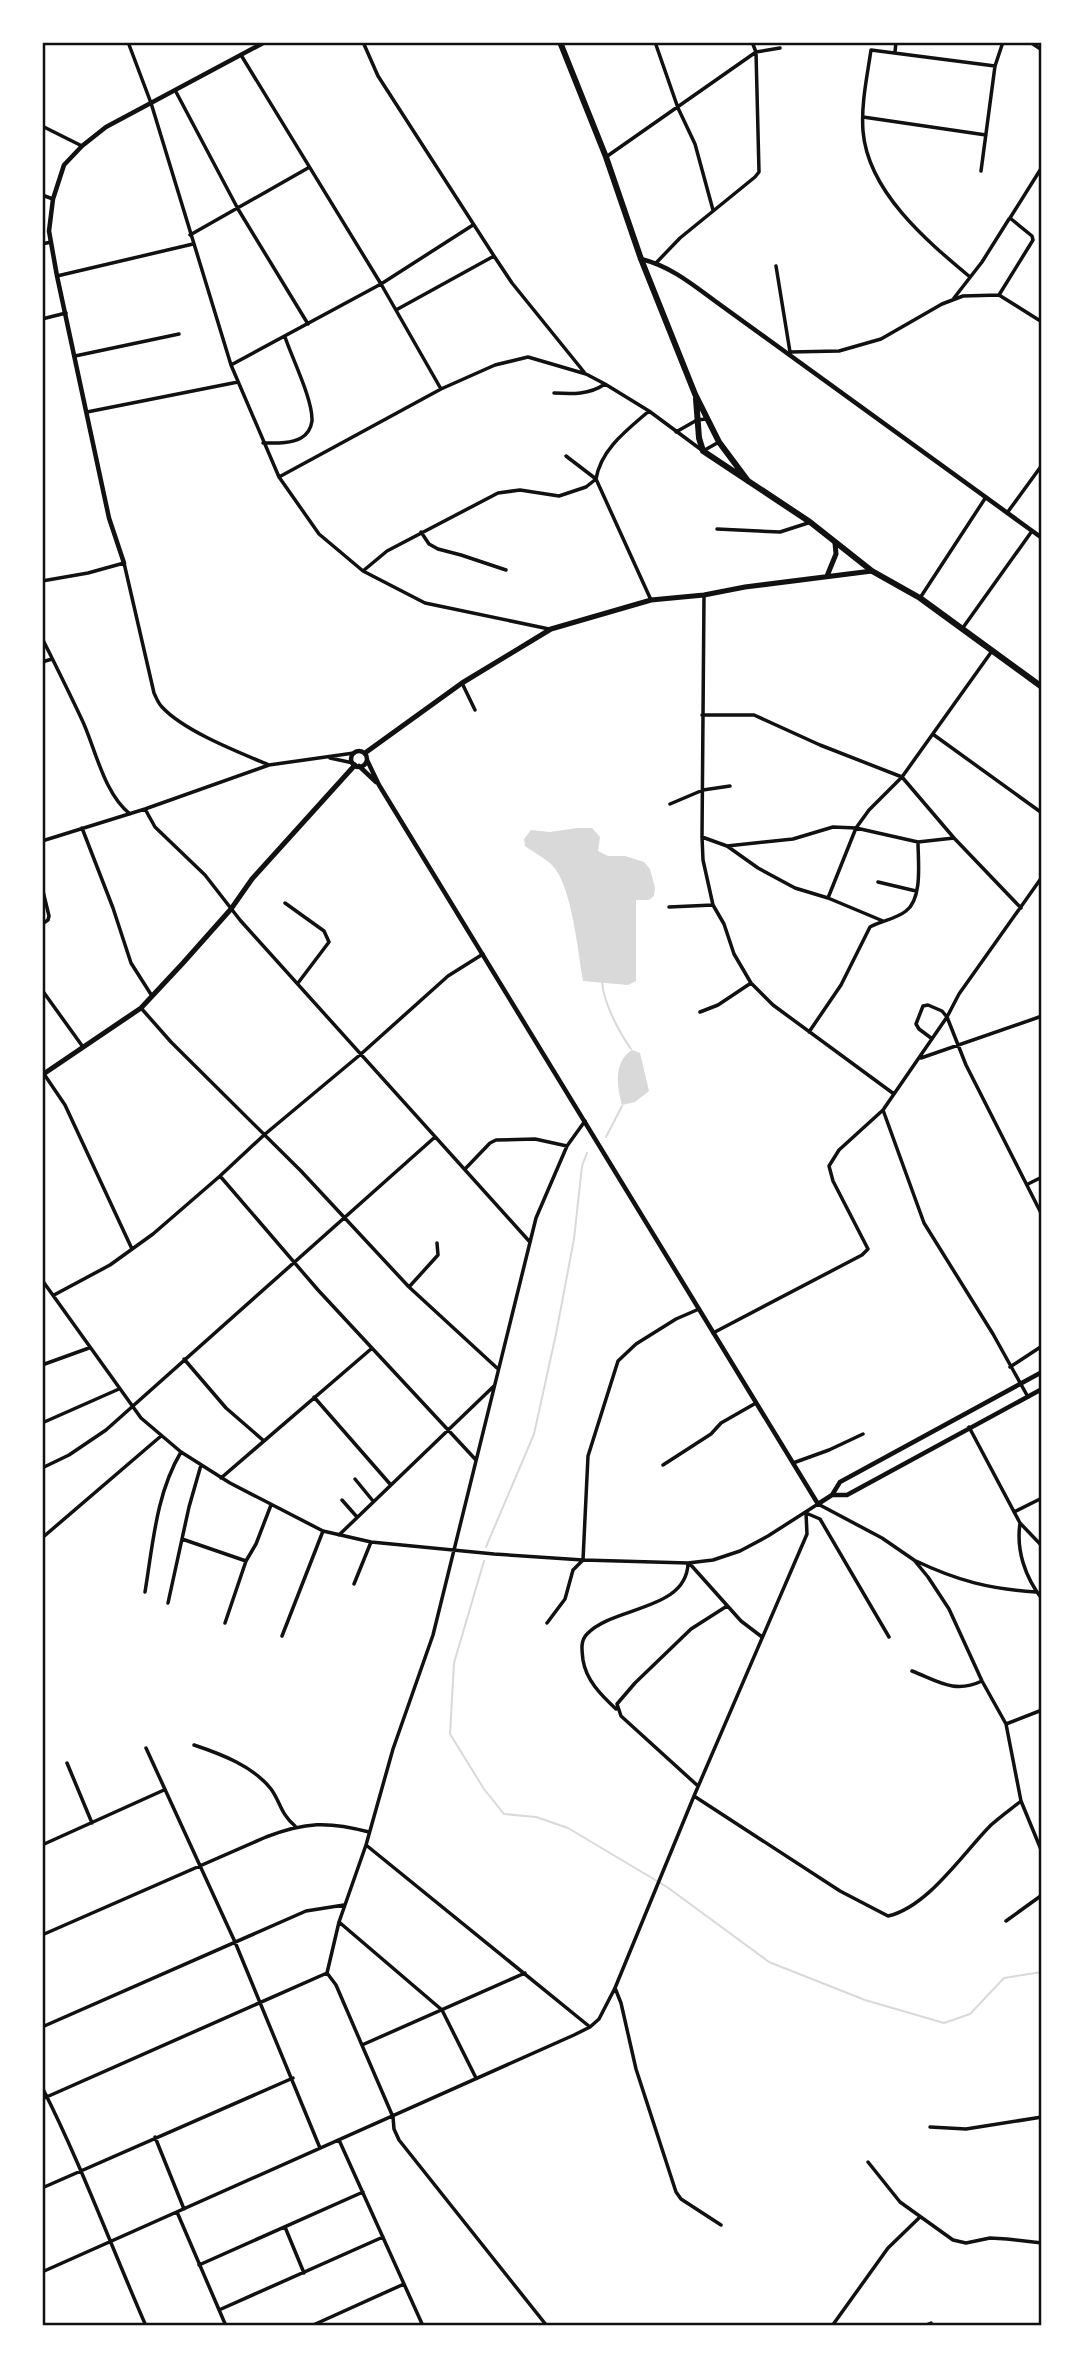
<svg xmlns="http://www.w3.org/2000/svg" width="1084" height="2368" font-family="'Asap Condensed',sans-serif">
  <rect width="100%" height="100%" fill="#fff"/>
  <path fill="#d9d9d9" d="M577,828H592L600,837L598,851L608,856H625L644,862L650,869L655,888L654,896L649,900H636V981L628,985L583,981C578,953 572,885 552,865C545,858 533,852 525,846L524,839L531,830L550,832Z
    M632,1050L640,1053L649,1091L635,1102L622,1105C617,1087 613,1062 632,1050Z"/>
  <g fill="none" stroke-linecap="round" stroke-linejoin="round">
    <path stroke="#d9d9d9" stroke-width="2" d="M602,981C603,1002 619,1032 631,1049
      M606,1137L622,1106
      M486,1547L534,1434L556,1334L574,1239L582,1166L587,1153
      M484,1561L454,1663L450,1734L484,1789L504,1814L536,1817L568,1828L667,1887L769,1962L865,2000L944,2023L970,2014L1004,1978L1042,1972"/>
    <path stroke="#111" stroke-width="3.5" d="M128,42L151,103L231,365L279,477L319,534L363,571L425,603L549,629
      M363,42L378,76L494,256L512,283L584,372
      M655,42L678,108L695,144L713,210
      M1030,42L1042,50
      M895,52L896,42
      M241,55L381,284L441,389
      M175,90L238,209L308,324
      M863,117L986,135
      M42,126L82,146
      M606,157L756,52L780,48
      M981,171L995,66
      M42,195L53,199
      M190,235L308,168
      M42,244L51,242
      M656,263L680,238L755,177L759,172L756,52L752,42
      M776,266L790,352
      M57,276L193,244
      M970,277C927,241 868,192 863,131C861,104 867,77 871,50L995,66L1003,42
      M999,295L1033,240L1032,236L1010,218L1042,167
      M954,298L982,262L1009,219
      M396,310L494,256
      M42,319L66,313
      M790,355V352L839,351L881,339L942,304L963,296L999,295L1042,322
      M75,356L179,334
      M231,365L381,284L473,225
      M554,393C572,394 589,395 605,384
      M649,411C627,430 601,449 596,479L651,600
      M87,412L238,382
      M676,432L697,420L706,419
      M263,443C275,443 290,444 301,438C308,434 311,428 312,421C313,400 292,358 285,337
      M279,477L441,389L495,365L528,357L586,374L605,384L649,411L703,451L719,442
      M1007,513L1042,465
      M717,529L780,532L808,523
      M421,532L429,544L438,549L461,555L506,570
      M363,571L387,551L498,493L520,490L559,496L586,487L596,479L566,456
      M42,581L88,573L124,563L154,693C156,697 158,703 162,707C184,731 238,752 269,765
      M704,596L702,837L703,860L713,905L724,924L734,954L751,983L773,1005L894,1094
      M920,598L986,497
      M962,629L1032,531
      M42,638C56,666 70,694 83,722C96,751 104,793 130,814
      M42,662L52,659
      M462,683L475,710
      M702,715H754L820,745L902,777L954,838L1021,908
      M934,735L1042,813
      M330,758L353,763
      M670,804L703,790L730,786
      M145,809L155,827L205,875L240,920L529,1241
      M82,828L113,908L131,963L152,996
      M702,837L727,846L758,868L795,888L828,898L883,921
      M42,841L145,809L269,765L354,753
      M727,846L793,839L833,827L856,828L918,842L954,838
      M878,882L916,891
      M828,898L856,828L869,810L902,777L992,651
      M285,903L324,931L329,942L298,983
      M669,907L713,905
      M42,924L48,920L49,916L42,887
      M42,990L83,1047
      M141,1008L171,1042L301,1171L409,1287L497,1368
      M700,1012L718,1005L751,983
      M809,1032L841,985L870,927C881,921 896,919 906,911C923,898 918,861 918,842
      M931,1038L919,1029L916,1024L923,1006L928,1005L942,1011L947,1017L966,1065L1042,1215
      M921,1058L1042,1016
      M44,1074L65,1105L132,1249
      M465,1169L490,1143L496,1140L535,1139L567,1146
      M220,1176L318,1290L476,1460
      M1028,1184L1042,1177
      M42,1280L141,1418L181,1452L230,1483L323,1531L371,1542L494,1554L583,1560L688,1563L713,1560L740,1551L768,1536L818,1504L882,1538L914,1560L928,1577L949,1609L982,1681L1006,1724L1021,1801L1042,1852
      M409,1287L438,1255L437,1243
      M54,1295L110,1265L153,1234L220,1176L264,1135L361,1054L448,976L483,954
      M713,1333L862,1255L868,1249L833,1181L829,1166L839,1150L883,1110
      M184,1359L226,1408L264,1441
      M42,1365L89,1348
      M1010,1367L1042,1346
      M314,1397L390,1484
      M1028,1397L993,1334L924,1223L883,1110L947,1017L959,994L1042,877
      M42,1423L119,1389
      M969,1427L1020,1523L1042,1546
      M793,1463L829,1450L863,1434
      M663,1465L711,1434L721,1423L756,1403
      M42,1468L69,1455L106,1430L435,1137
      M221,1478L371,1349
      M355,1479L373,1501
      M342,1500L357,1517
      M1014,1512L1042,1498
      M806,1513L820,1519L889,1637
      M1020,1523C1016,1550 1025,1577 1042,1599
      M339,1535L494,1386
      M42,1538L161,1436
      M182,1539L246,1561
      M916,1561C958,1581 990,1589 1036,1592
      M690,1564L741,1621L762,1637
      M354,1584L371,1542
      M145,1592C153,1544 156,1494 181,1452
      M168,1603L189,1507L201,1465
      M225,1623L246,1561L256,1544L271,1505
      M547,1623L565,1599L573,1570L583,1560L588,1456L618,1361L636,1344L676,1319L699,1309
      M282,1636L323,1531
      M912,1671C938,1681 954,1694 982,1681
      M616,1709C601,1695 586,1680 583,1660C582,1651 580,1641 587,1634C613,1606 687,1611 688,1563
      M1006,1724L1042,1710
      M194,1745C221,1754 253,1766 271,1789C281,1803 280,1813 295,1826
      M146,1748L235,1942L320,2148
      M67,1763L92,1823
      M698,1786L621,1716L617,1704L635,1683L691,1629L727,1606
      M694,1796L840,1891L888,1916C928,1907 963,1853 991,1825C1001,1816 1011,1809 1021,1801
      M42,1845L164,1790
      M366,1845L590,2027
      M1006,1921L1042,1895
      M339,1922L442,2010L476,2078
      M42,1935L266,1837C305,1822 328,1821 369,1832
      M615,1988L621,2003L636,2069L676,2192L681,2199L721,2225
      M42,2027L306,1911L344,1905
      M362,2045L525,1973
      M42,2087C81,2164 111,2246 146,2326
      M42,2099L327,1973
      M930,2127L966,2129L1042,2117
      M155,2137L184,2209
      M339,2140L423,2326
      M868,2162L900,2202L953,2240L966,2243L990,2238L1007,2239L1042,2243
      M42,2188L293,2078
      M177,2212L226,2326
      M285,2227L304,2273
      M199,2265L363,2192
      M42,2272L574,2035L590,2027L599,2019L615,1988L694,1796L807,1534L806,1513
      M219,2310L383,2237
      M311,2326L404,2284
      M547,2326L399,2140L394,2129L393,2117L336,1985L327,1973L339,1922L366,1845L393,1749L433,1635L536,1218L567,1146L585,1121
      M832,2326L888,2248L920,2217
      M924,2326L931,2323"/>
    <path stroke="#111" stroke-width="4.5" d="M641,259C670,266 692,284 715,301L1042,538
      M124,563L109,518L57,276L49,231L53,199L64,165L82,146L106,127L265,42
      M351 759a8 8 0 1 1 16 0a8 8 0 1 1-16 0Z
      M367,760L379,785L818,1504L832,1495L840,1482L1042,1372
      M359,766L376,782
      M832,1495H847L1042,1389"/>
    <path stroke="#111" stroke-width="5" d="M827,576L836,554L835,543
      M365,753L462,683L551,629L651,600L704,595L745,587L872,571
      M42,1075L141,1008L183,963L231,909L252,879L355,765"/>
    <path stroke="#111" stroke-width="6" d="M560,42L606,157L641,259L695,394L719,442L748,481
      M696,399L699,438L703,451L810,522L872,571L920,598L1042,687"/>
  </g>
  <rect width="1084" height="2368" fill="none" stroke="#ffffff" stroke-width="88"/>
  <rect x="44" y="44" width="996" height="2280" fill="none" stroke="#111" stroke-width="2.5"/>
</svg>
